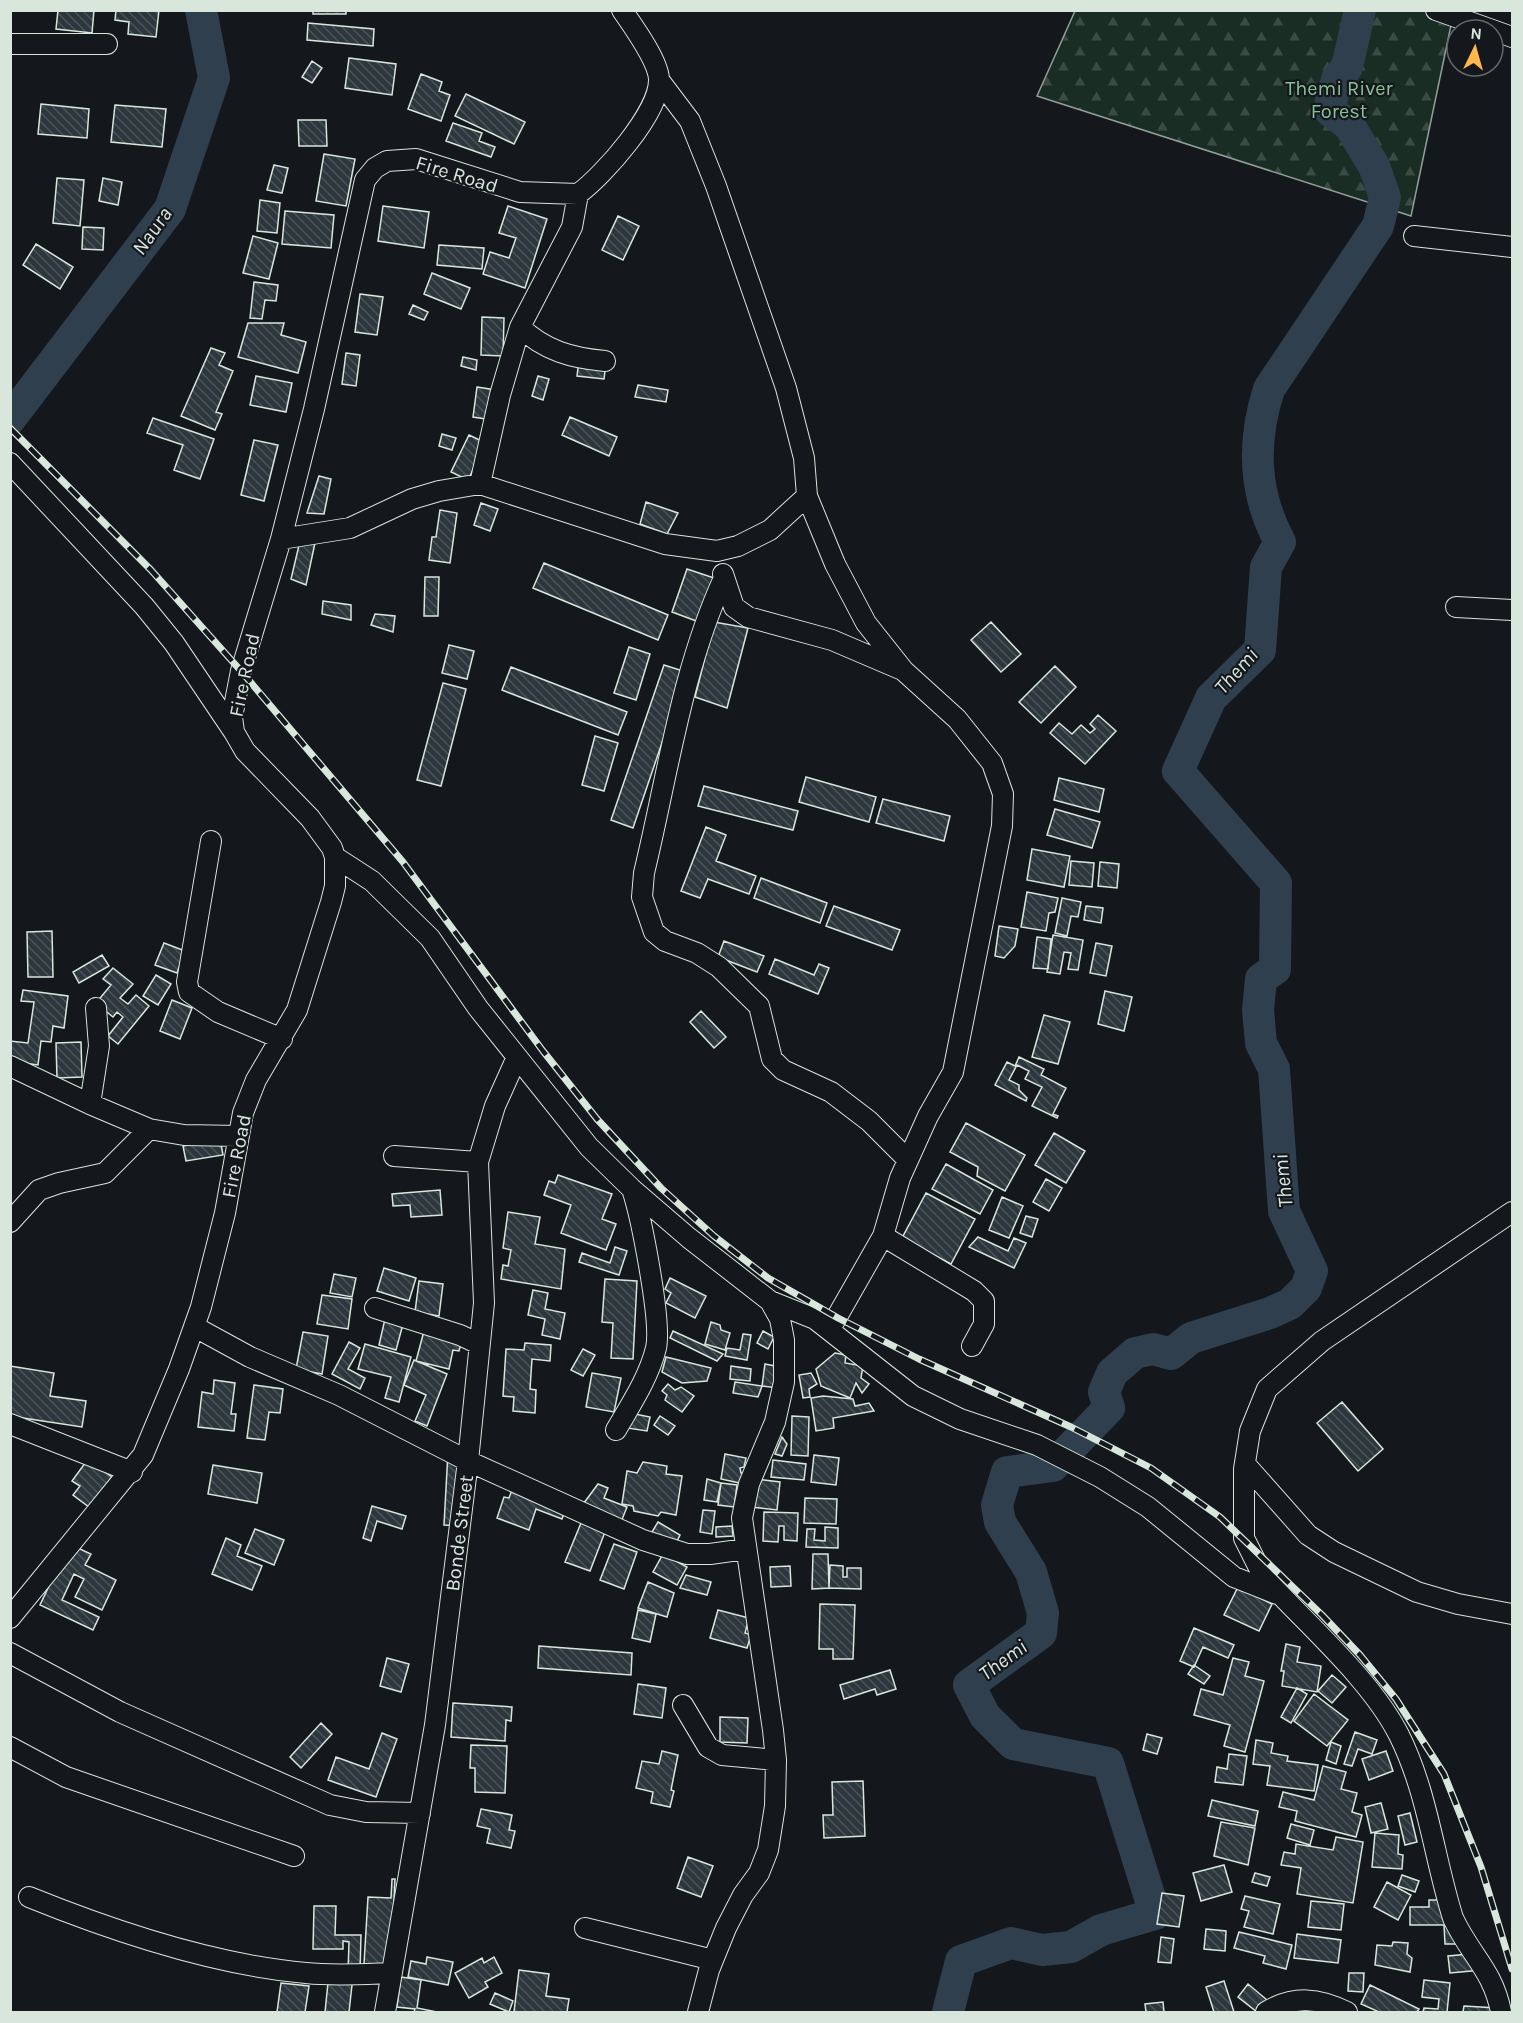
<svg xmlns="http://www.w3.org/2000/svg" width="1523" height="2023" font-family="Karla,sans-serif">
  <defs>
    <pattern id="forest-firs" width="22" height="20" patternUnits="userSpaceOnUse" patternTransform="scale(1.5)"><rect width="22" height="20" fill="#1a2d24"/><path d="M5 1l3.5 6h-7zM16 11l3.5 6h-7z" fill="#3b4b43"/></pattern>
    <pattern id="building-back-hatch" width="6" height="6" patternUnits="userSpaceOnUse" patternTransform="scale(1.5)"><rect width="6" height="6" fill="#2c363c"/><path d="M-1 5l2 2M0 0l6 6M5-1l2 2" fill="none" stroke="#4a5358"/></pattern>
  </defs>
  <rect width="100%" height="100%" fill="#14181c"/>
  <path fill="url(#forest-firs)" stroke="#939e99" stroke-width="1.5" d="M1075,11H1454L1411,216L1037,96Z"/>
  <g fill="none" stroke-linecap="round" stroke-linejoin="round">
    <path stroke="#2f3f4d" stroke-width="32" d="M10,419L170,209L214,78L201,10
      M948,2012L961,1961L1011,1943L1042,1950L1071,1947L1101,1930L1155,1914L1108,1763L1013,1744L985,1716L969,1685L1041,1633L1043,1613L1031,1572L1000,1522L997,1505L1007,1472L1053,1466L1109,1408L1104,1392L1112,1373L1135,1353L1153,1349L1171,1354L1191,1338L1270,1313L1290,1304L1306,1288L1312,1271L1284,1211L1274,1069L1261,1043L1258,1010L1261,979L1275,969L1276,883L1178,771L1211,698L1260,650L1266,567L1280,542C1253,492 1252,442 1269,389L1378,226L1385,197L1374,166L1349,125L1329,110L1337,79L1347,67L1360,10"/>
  </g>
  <path fill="url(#building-back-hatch)" stroke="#d8e6dc" stroke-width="1.5" d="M58,10H94L92,33L56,29Z
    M116,10H159L156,37L128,34L129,22L115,20Z
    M313,10H346V14H313Z
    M308,23L374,29L373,46L307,40Z
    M349,58L396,64L392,95L345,88Z
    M312,61L322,68L312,83L302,77Z
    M421,74L442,82L439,91L450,95L441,121L408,109Z
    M466,94L525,122L514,144L455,116Z
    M41,104L89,109L87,138L38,134Z
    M115,105L166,109L162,147L111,142Z
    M298,120H326L327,146H299Z
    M453,123L482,133L479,141L495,147L491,157L446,141Z
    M324,154L355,159L346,206L316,201Z
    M274,165L288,168L282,193L267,190Z
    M57,178L84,180L80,226L53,223Z
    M103,178L122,182L118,205L99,201Z
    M260,200L280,203L277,233L257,231Z
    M383,206L429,212L424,248L378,241Z
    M508,206L547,219L525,288L483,274L490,252L509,258L516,238L499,233Z
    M285,211L334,215L331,248L282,244Z
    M618,216L639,226L623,260L602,250Z
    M83,227L104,228L103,250L82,249Z
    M253,236L278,243L269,279L243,273Z
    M36,244L73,267L60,289L23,265Z
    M439,245L484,248L482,269L437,265Z
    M432,273L470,288L461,309L424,294Z
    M254,282L278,285L276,301L265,300L262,319L250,318Z
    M360,294L383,297L377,335L355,332Z
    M413,305L428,312L424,320L409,314Z
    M482,317L504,318L503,356L481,355Z
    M248,323H284L281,335L306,342L298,373L238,357Z
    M211,348L225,353L219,365L233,371L216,412L222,414L215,430L181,416Z
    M346,353L360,355L356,386L342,384Z
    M463,357L477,360L476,370L461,366Z
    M579,360L606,363L604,379L577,376Z
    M256,376L292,383L286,412L250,405Z
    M538,376L549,379L543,400L532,396Z
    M638,385L668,390L666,402L635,397Z
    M477,387L496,390L492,420L473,417Z
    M570,417L617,437L609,456L562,435Z
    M153,418L214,439L200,479L174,470L183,445L147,433Z
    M442,434L456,438L452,450L439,446Z
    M469,435L486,443L468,480L451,472Z
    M254,440L278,445L264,501L241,495Z
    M319,476L331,479L324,514L307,513Z
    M646,502L678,513L667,534L640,524Z
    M481,503L498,509L490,531L474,525Z
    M440,510L457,513L450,563L429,560L432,537H436Z
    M300,541L315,543L306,585L291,579Z
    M544,563L668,615L658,640L533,588Z
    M687,569L714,578L699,622L672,612Z
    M425,577H439L438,616H424Z
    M323,601L351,605V620L322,614Z
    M375,614L395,616L393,632L371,625Z
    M714,622L748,628L727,708L695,697Z
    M991,622L1021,654L1001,672L971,640Z
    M449,645L474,651L467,679L442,673Z
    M629,647L650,654L636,700L614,693Z
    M664,665L686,672L633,828L611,820Z
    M1055,666L1076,687L1041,723L1019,702Z
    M511,667L627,712L618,735L502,690Z
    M443,683L466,689L441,786L417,780Z
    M1098,715L1116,731L1085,764L1050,733L1059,723L1072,734L1081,725L1090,733L1095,729L1090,724Z
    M595,736L618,743L604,791L582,785Z
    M806,777L876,797L869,822L799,802Z
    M1059,778L1104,789L1099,812L1054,800Z
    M704,786L798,811L793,830L698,806Z
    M883,799L950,816L944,841L876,823Z
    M1055,809L1100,822L1092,848L1047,835Z
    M706,827L726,835L716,861L756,876L749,894L708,879L700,898L681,891Z
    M1032,849L1070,856L1064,887L1027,880Z
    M1071,861L1094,863L1092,887L1069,885Z
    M1100,862L1119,864L1117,888L1098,886Z
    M761,878L827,903L820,923L754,898Z
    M1027,892L1058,898L1055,912L1049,913L1046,931L1021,927Z
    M1062,898L1081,902L1078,917L1071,916L1067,936L1055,933Z
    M834,906L900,930L892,950L826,926Z
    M1086,906L1103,908L1101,923L1084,920Z
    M999,926L1018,929L1015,946L1004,958L995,956Z
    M52,931L53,977H28L27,932Z
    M1053,935L1083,940L1078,970L1068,969L1071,953L1064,952L1060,974L1047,972Z
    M1037,937L1051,939L1048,969L1033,968Z
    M724,941L764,956L757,972L718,957Z
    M164,943L185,951L177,973L155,965Z
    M1096,943L1112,946L1106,976L1090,973Z
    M102,955L109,966L79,983L73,972Z
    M775,959L814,975L819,964L829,968L818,994L769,974Z
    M113,968L133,984L120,998L128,1004L136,995L149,1006L118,1044L108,1036L123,1017L117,1012L113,1017L96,1003L111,985L103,979Z
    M156,975L171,984L158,1005L143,996Z
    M23,990L68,996L64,1028L53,1026L51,1042L41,1041L38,1065L10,1061V1041L28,1043L34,1002L21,1001Z
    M1105,991L1132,997L1124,1031L1098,1024Z
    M172,1000L192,1008L180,1039L160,1031Z
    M701,1011L726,1037L714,1048L690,1022Z
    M1044,1015L1070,1022L1058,1064L1032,1057Z
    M81,1042L82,1077L57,1078L56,1043Z
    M1019,1057L1044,1069L1041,1075L1066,1088L1053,1114L1058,1116L1057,1118L1032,1106L1042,1087L1025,1079L1029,1071L1017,1065L1009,1080L1019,1085V1090L1027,1098L1026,1101L995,1085L1007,1062L1015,1066Z
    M966,1123L1025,1155L1005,1191L977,1176L978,1167L950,1152Z
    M1054,1133L1085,1151L1066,1183L1035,1165Z
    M220,1139L223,1155L186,1161L183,1146Z
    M946,1164L993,1190L980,1214L932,1189Z
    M558,1175L612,1194L602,1219L616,1224L606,1250L561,1233L571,1205L544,1195L549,1181L555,1183Z
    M1046,1179L1062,1188L1049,1211L1033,1202Z
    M440,1190L442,1215L411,1217L410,1205L393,1206L392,1194Z
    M926,1193L975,1219L951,1264L902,1238Z
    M1002,1197L1023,1206L1009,1238L989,1230Z
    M508,1212L540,1217L535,1244L565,1249L561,1289L501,1279L503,1265L508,1266L511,1250L503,1248Z
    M1026,1216L1038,1219L1032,1237L1020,1233Z
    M978,1237L1008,1251L1014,1238L1026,1243L1014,1268L969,1247Z
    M615,1247L627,1251L619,1275L579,1262L582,1253L610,1263Z
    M384,1268L416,1278L409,1301L377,1291Z
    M334,1274L356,1278L352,1297L330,1293Z
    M670,1278L706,1296L695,1318L666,1303L671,1293L665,1289Z
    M605,1279L637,1281L633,1359L611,1358L613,1323L602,1322Z
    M419,1281L443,1284L439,1316L415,1312Z
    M533,1290L548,1293L545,1309L565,1313L560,1339L542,1335L545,1319L528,1315Z
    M322,1295L352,1299L348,1329L317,1324Z
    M385,1319L403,1324L396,1350L379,1345Z
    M711,1322L720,1325L721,1330L730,1333L725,1350L705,1344Z
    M424,1331L462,1340L459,1351L453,1350L449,1369L416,1361Z
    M673,1331L723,1354L717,1361L670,1338Z
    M763,1331L774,1337L768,1349L757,1343Z
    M303,1332L328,1336L322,1374L296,1369Z
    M743,1334L751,1335L747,1360L725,1356L727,1348L740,1350Z
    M349,1342L360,1348L348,1369L365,1378L360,1389L332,1374Z
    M525,1343L551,1345L550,1361L532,1359L530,1389L536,1390L535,1413L513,1411L514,1397L503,1396L506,1349L524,1350Z
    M365,1344L411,1357L399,1402L385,1398L391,1377L358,1369Z
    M583,1349L595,1355L583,1376L571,1370Z
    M835,1353L846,1355L845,1363L863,1366L861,1378L869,1384L862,1393L856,1383L850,1398L821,1386L816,1369Z
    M666,1357L711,1368L707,1381L682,1383L662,1372Z
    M414,1360L447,1374L427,1426L415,1421L426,1395L404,1385Z
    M765,1364L781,1367L778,1388L762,1386Z
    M10,1366L54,1373L50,1396L86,1401L82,1427L10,1416Z
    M731,1366L751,1369L750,1381L730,1379Z
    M592,1373L621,1378L614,1412L586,1407Z
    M811,1373L817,1384L809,1389L810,1397L803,1398L799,1375Z
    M214,1380L235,1383L231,1414H236L234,1431L198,1427L202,1392L213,1394Z
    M735,1382L762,1386L758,1397L733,1393Z
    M668,1384L675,1390L681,1387L694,1396L682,1412L665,1400L667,1395L662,1391Z
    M254,1385L283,1389L280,1413L269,1412L265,1440L247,1438Z
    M823,1396L853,1399L855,1406L869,1403L874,1411L833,1418L834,1428L816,1431L811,1398Z
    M1342,1402L1383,1449L1358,1471L1317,1423Z
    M630,1413L650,1417L647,1431L627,1428Z
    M660,1416L675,1426L668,1435L654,1425Z
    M792,1416L809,1417L808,1456L791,1455Z
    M782,1437L787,1444L782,1456L775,1454Z
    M448,1452L468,1453L463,1526L444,1525Z
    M725,1454L746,1458L744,1467L740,1468L741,1473L746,1474L744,1484L721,1479Z
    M814,1455L839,1458L836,1485L811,1482Z
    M88,1459L112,1477L97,1496L93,1510L73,1495L80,1486L72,1481Z
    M773,1460L806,1464L804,1480L771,1477Z
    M643,1462L667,1466L666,1474L682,1476L676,1515L661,1512L658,1516L634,1511L633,1506L622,1504L627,1471L637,1473Z
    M213,1465L262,1473L257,1503L208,1494Z
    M707,1479L721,1483L717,1502L704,1500Z
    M755,1479L780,1482L777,1510L752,1507Z
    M516,1480L569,1499L562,1519L536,1509L529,1530L497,1518L504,1497L509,1498Z
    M721,1483L737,1485L734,1507L718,1505Z
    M598,1484L608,1488L604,1498L627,1507L621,1522L581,1507Z
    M805,1498L837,1499L836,1524L804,1523Z
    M372,1506L406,1516L402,1529L377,1521L371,1541L363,1538Z
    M703,1510L715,1511L712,1534L700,1532Z
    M764,1512L798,1513L797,1541L784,1540V1526H779L778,1542L763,1541Z
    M658,1522L680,1535L675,1545L652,1532Z
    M581,1523L605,1532L590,1571L565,1562Z
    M732,1526L733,1536L716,1537V1527Z
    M825,1527L838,1528V1548L806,1547L807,1529H815L814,1540L825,1541Z
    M255,1529L284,1540L274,1565L245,1553Z
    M226,1538L241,1545L237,1556L262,1566L252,1590L212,1574Z
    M69,1544L91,1554L85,1565L116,1580L102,1610L75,1597L84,1579L74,1574L62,1600L99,1617L93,1630L40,1605Z
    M614,1544L637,1552L624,1589L600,1580Z
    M663,1554L687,1567L677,1585L653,1572Z
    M813,1554H828L829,1588L812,1589Z
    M830,1565L843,1566V1577H847V1568H861V1589L829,1588Z
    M790,1566L791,1586L771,1587L770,1567Z
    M686,1575L711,1582L707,1595L680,1588Z
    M648,1582L674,1593L667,1617L638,1608Z
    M1238,1587L1272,1604L1259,1631L1224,1615Z
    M820,1604L855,1605L853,1659H833V1649H819Z
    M638,1610L656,1614L650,1642L632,1638Z
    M718,1610L749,1618L745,1633L751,1635L747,1648L710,1638Z
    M1194,1628L1234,1645L1228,1658L1203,1647L1194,1667L1180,1661Z
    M1286,1644L1300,1647L1297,1662L1321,1666L1317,1692L1282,1686L1284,1671H1281Z
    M539,1646L632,1653L631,1675L538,1668Z
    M387,1658L409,1664L401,1692L380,1686Z
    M1233,1658L1249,1662L1245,1676L1264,1681L1245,1752L1224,1746L1230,1725L1194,1715L1201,1689L1223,1695Z
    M1194,1665L1210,1676L1204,1684L1188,1674Z
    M890,1670L896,1689L877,1695L875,1689L844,1699L840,1685Z
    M1332,1675L1346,1687L1332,1703L1318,1691Z
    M638,1684L666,1688L662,1718L634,1714Z
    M1297,1688L1307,1694L1291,1723L1281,1717Z
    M1314,1694L1348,1720L1327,1746L1294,1721Z
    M453,1703L512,1707L511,1721L506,1720L505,1741L451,1737Z
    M720,1717L748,1718L747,1743L720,1742Z
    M321,1723L332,1734L301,1768L290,1757Z
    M1355,1732L1377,1740L1372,1754L1358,1749L1352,1766L1344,1764Z
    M382,1733L397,1739L376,1797L328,1780L336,1757L369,1769Z
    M1147,1734L1162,1738L1157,1754L1143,1750Z
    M1256,1740L1273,1743L1271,1753L1288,1756L1287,1761L1318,1765L1314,1791L1267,1785L1270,1766L1253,1764Z
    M1331,1742L1341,1746L1336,1764L1326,1760Z
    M471,1745L507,1746L505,1793L475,1792V1768H470Z
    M662,1751L678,1755L671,1790L674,1791L670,1807L651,1803L653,1792L636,1788L642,1761L659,1764Z
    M1386,1751L1393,1771L1369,1780L1362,1759Z
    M1229,1754L1247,1756L1243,1785L1215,1782L1217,1767L1227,1769Z
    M1323,1766L1346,1772L1341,1789L1357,1793L1352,1812L1362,1815L1356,1837L1295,1821L1297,1811L1279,1807L1283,1792L1314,1800Z
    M863,1781L865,1836L824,1838L823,1815H833L832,1782Z
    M1212,1800L1258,1811L1255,1826L1208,1816Z
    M1381,1803L1388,1829L1371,1833L1365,1807Z
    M481,1809L512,1815L509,1830L515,1831L511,1848L487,1843L490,1829L477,1826Z
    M1410,1813L1417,1842L1405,1845L1398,1816Z
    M1221,1822L1255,1828L1248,1865L1214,1856Z
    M1291,1824L1314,1830L1310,1845L1287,1838Z
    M1375,1833L1399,1835L1398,1854L1403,1855L1402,1869L1372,1867Z
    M1336,1837L1363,1842L1353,1903L1297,1894L1301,1868L1281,1865L1284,1852L1295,1854L1296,1844L1333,1850Z
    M688,1857L713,1866L701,1897L677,1888Z
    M1224,1865L1232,1892L1201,1901L1193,1873Z
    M1255,1873L1270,1877L1267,1886L1252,1882Z
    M1402,1875L1419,1881L1415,1892L1398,1886Z
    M392,1879H395L391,1965L364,1964L368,1897L391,1898Z
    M1387,1882L1411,1895L1398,1920L1374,1907Z
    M1162,1893L1184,1896L1179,1927L1157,1924Z
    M1245,1896L1280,1904L1273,1934L1244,1927L1249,1911L1241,1909Z
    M1429,1900H1456L1467,1944H1445L1444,1925H1410V1907H1429Z
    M1311,1901L1344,1904L1341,1930L1308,1927Z
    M314,1906H336L335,1935H361L360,1972H348L349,1942L343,1941V1949H313Z
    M1206,1929L1226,1931L1225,1951L1204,1949Z
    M1239,1932L1292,1945L1286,1969L1263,1963L1265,1956L1234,1948Z
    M1297,1934L1341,1940L1338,1963L1294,1958Z
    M1161,1937L1174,1939L1171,1963L1158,1962Z
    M1393,1942L1408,1943L1407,1954L1412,1958L1410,1972L1375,1965L1377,1945L1392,1946Z
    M1480,1953L1482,1970L1450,1973L1448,1956Z
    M427,1957L453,1962L448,1985L408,1977L411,1961L426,1964Z
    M494,1957L502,1973L485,1982L488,1987L469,1998L455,1973L482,1958L484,1963Z
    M519,1970L549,1974L546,1996L569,1999L567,2012H514Z
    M329,1973L353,1976L349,2012H325Z
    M1349,1973H1364L1363,1992L1348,1991Z
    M401,1977L421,1980L417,2008L437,2012H414L415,2009L397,2007Z
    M1424,1980L1450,1983L1447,2012H1423L1424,2008L1438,2009L1439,1999L1422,1997Z
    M1224,1981L1234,2012H1214L1206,1987Z
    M281,1983L309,1986L305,2012H277Z
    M1248,1984L1267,2000L1257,2012L1238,1997Z
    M1370,1985L1419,2009L1417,2012H1379L1361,2004Z
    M495,1993L513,2001L509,2012L490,2004Z
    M1163,2002L1164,2012H1146L1145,2004Z
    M1464,2006L1497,2008L1496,2012H1463Z"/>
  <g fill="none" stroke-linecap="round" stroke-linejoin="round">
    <g stroke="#d8e6dc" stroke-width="22">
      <path id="minor" d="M1436,10L1512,37
        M10,44H107
        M659,80L690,121L716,186L786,388L804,458L807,496L835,564L866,623L904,671L957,719L992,763L1003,794L1002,826L953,1072L928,1116L900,1178L883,1236L830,1329
        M1414,236L1512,247
        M520,327C545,351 572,358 605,361
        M10,463L144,606L174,643L234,732
        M480,484L500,395L520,327L572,227L578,194
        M281,539L350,528L412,499L439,491L480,484L665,544L717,551L738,546L770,530L807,496
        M723,574L734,607L748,617L832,640L900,669
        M724,578C681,672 668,774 644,873L642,897L654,932L665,941L697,953L719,967L759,1006L772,1059L783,1070L831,1092L869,1121L908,1160
        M1456,607L1512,610
        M211,841L187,982L189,992L218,1012L282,1039
        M335,857L372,881L430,938L478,1008L589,1147L632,1189L689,1238L770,1301L780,1319L784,1340V1382L775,1422L749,1484L742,1518L773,1730L776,1760L775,1806L768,1850L759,1873L743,1895L726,1928L709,1970L698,2012
        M10,1066L90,1104L149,1129L184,1135L239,1136
        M90,1104L99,1046L96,1008
        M394,1156L478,1162
        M10,1222L39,1190L59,1183L105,1173L149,1129
        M883,1236L974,1291L984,1301V1324L972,1346
        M770,1301L815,1319L913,1396L960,1419L1037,1445L1100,1477L1148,1507L1234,1577L1277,1594
        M375,1308L460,1335L479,1344
        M195,1327L250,1357L339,1395L468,1461L643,1540L687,1554H710L746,1549
        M10,1424L132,1472
        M616,1430C631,1404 649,1377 656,1348C662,1322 641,1216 632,1189
        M1245,1464L1308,1535L1334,1552L1417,1592L1458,1604L1512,1614
        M10,1618L143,1455L179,1369L201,1307L225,1213L243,1113L256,1080L297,1010L331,902L335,886V857L332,848L310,818L245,751L234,732L232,717L241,671L281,539L314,409L365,180L375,168L387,161L416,159L520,192L578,194C603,176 660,112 659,79C658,60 633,26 622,10
        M10,1653L120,1712L330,1805L366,1812L420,1813
        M683,1705L708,1747L722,1755L776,1760
        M10,1747L66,1777L294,1856
        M29,1897C113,1931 215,1965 306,1973C334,1976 364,1974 392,1973
        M585,1928L713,1960
        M385,2012L435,1725L468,1461L484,1303L478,1162L495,1106L517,1057
        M1266,2012C1294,1995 1319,1998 1347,2012
        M1501,2012C1493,1970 1470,1955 1453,1918C1434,1858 1428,1793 1399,1735C1370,1678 1306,1624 1263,1576L1244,1538V1469L1250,1431L1267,1389L1322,1341L1512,1212"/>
    </g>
    <use href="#minor" stroke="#14181c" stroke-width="20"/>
    <g stroke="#d8e6dc" stroke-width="7">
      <path id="rail" d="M10,428L151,570L241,671L403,862L543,1051L597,1119L661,1188L714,1236L768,1278L838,1318L919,1359L1071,1427L1151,1468L1220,1517L1322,1615L1360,1655L1396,1699L1444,1774L1481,1867L1512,1969"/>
    </g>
    <use href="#rail" stroke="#14181c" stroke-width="4.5" stroke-dasharray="14" stroke-linecap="butt"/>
  </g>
  <g text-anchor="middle" stroke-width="4.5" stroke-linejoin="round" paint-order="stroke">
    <g font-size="20" fill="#8ac095" stroke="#14181c">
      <text x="1339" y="95">Themi River<tspan x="1339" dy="23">Forest</tspan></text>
    </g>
    <g font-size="20" fill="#d8e6dc" stroke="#14181c">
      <text transform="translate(457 174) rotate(17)" y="7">Fire Road</text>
      <text transform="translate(244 675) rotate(-78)" y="7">Fire Road</text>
      <text transform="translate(236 1156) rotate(-79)" y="7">Fire Road</text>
      <text transform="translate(459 1533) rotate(-83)" y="7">Bonde Street</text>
    </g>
    <g font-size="21" font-style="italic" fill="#d8e6dc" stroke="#14181c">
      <text transform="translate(152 231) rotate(-55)" y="7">Naura</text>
      <text transform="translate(1236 671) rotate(-48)" y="7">Themi</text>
      <text transform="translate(1283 1181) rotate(-96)" y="7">Themi</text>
      <text transform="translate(1003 1660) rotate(-36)" y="7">Themi</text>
    </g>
  </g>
  <rect width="1523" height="2023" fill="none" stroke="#d8e6dc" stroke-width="24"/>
  <g transform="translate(1475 48) rotate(5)"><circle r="28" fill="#14181c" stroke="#626a69" stroke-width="1.5"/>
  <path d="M0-4.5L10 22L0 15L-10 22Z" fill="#ffb74d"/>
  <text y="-9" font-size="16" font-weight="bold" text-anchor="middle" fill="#d8e6dc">N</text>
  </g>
</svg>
